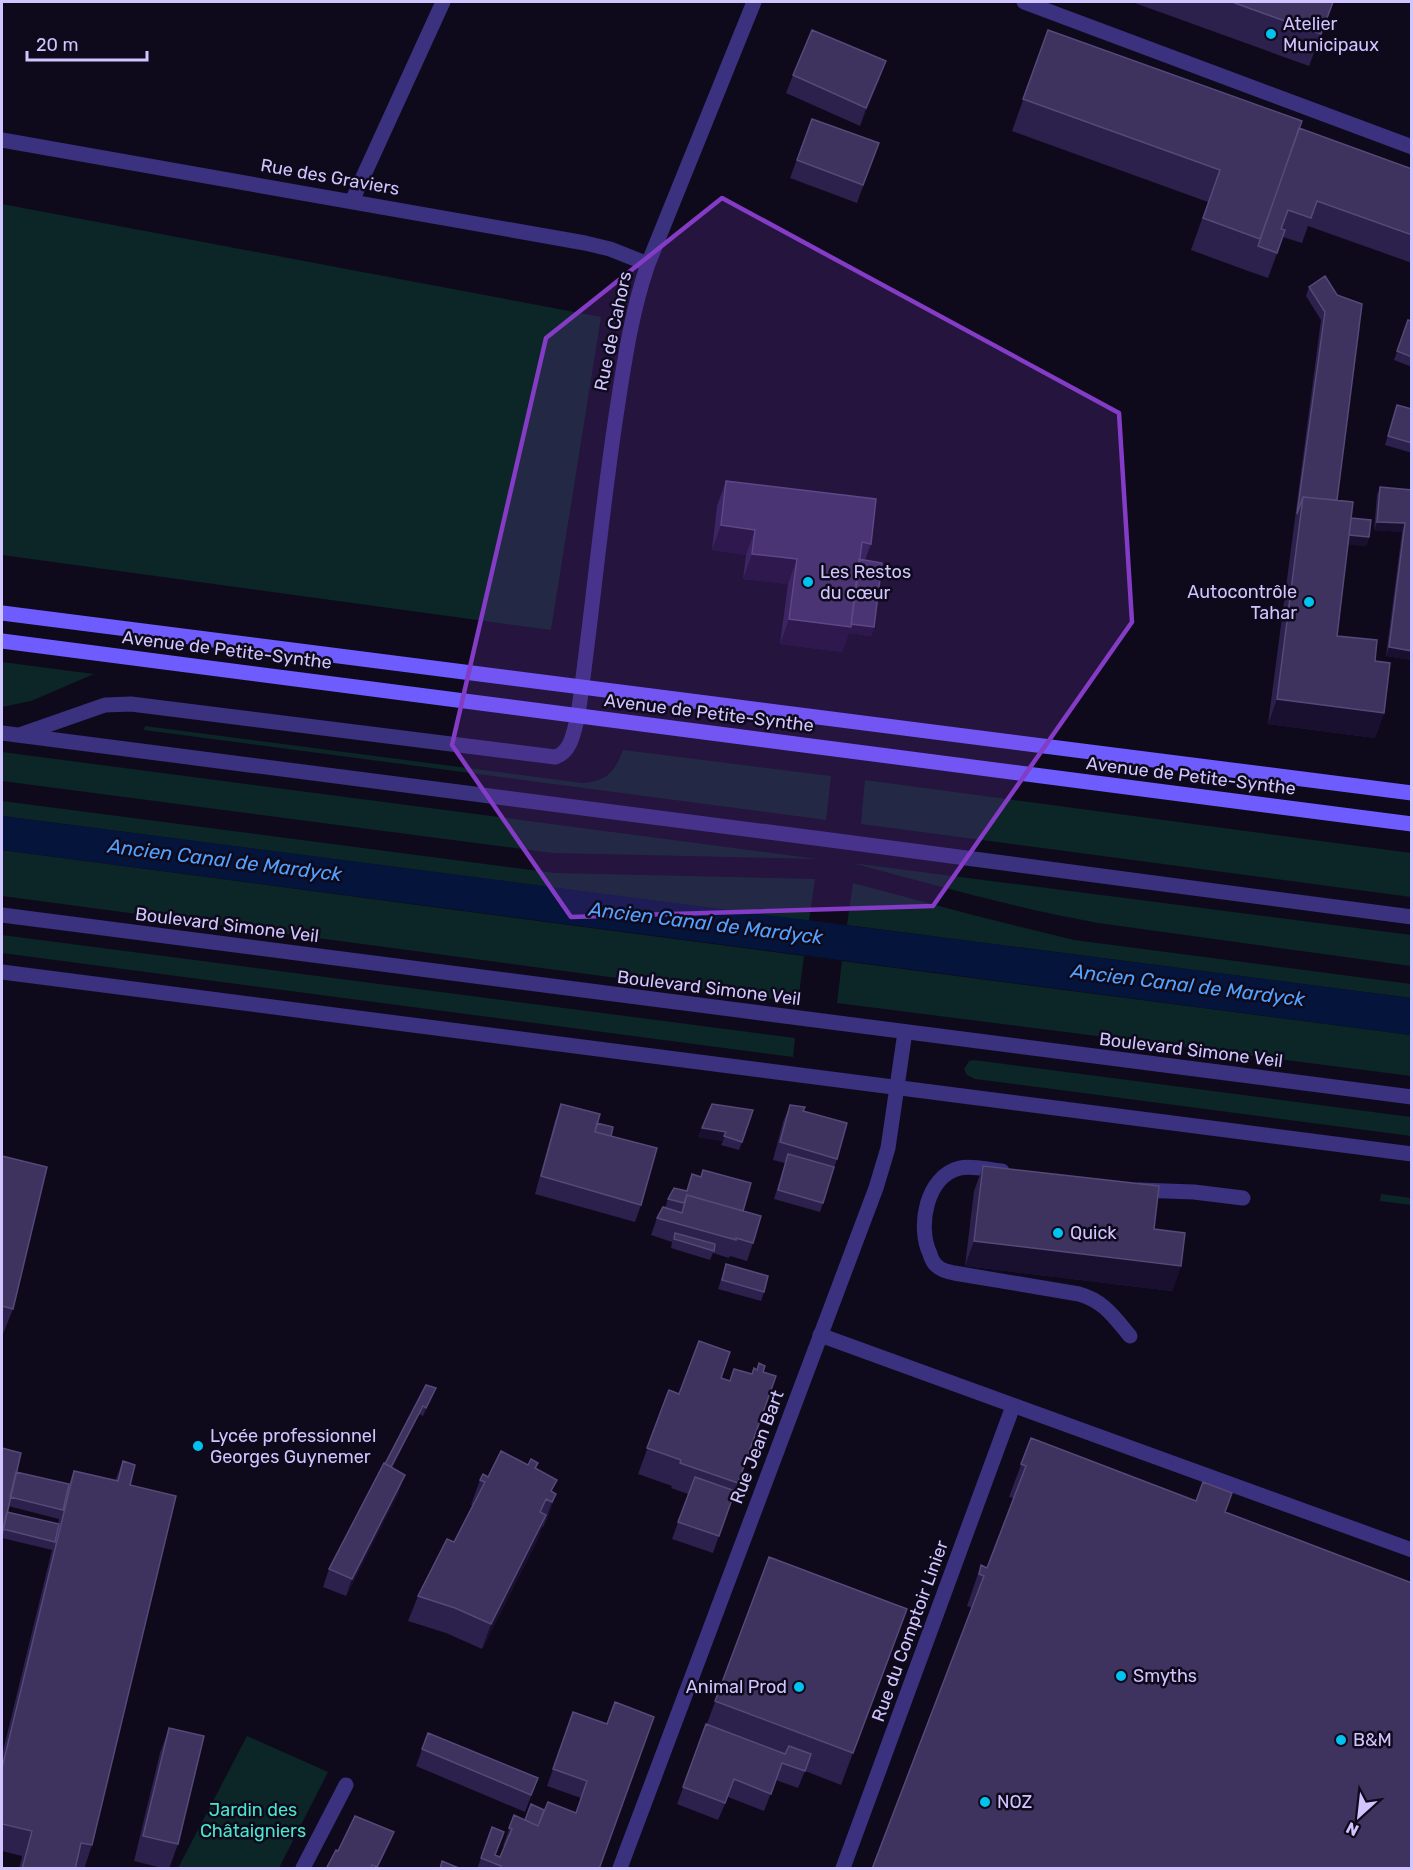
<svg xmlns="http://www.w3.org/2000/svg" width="1413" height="1870" font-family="Rubik,sans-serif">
  <rect width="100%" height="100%" fill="#0e0a1c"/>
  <path fill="#0c2526" d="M2,204L601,317L551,630L2,555Z
    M2,662L94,674L31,701L2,707Z
    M145,726L582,783C607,781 614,773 623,750L831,776L826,820L144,730Z
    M2,752L818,859L553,853L2,781Z
    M865,780L1411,853V897L861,824Z
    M2,801L555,873L815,879L809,921L2,816Z
    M2,850L804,956L798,1002L2,896Z
    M852,863L1411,935V966L1098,923C1015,908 934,885 852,863Z
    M853,883L973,915L1074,940L1411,984V998L847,925Z
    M2,935L795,1038L793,1057L2,953Z
    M842,961L1411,1035V1076L837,1003Z
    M974,1060L1411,1117V1136L975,1079L967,1075L964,1069L969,1061Z
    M1381,1194L1411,1198V1205L1380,1201Z
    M247,1736L328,1772L279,1868H178Z"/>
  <path fill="#05143a" d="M2,816L1411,998V1035L2,850Z"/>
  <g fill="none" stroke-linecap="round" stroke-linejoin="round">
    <path stroke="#3a317f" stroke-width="15" d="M1024,2L1412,147
      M2,733L838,841L1412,917
      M22,734L105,705L131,704L555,757C572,752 574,730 578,715
      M1002,1171C989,1170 972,1165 960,1168C926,1176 917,1227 930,1254C931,1258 934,1264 937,1266C941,1270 949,1272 954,1273L1079,1294C1104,1301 1114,1317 1130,1336
      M1139,1190L1194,1192L1243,1198
      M820,1335L1412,1550
      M303,1868L346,1785"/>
    <path stroke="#3a317f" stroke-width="15" d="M2,140L585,243L610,249L648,264
      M352,201L443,2
      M578,715C592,616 601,515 616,416C624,364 631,313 648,264L754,2
      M620,1868L876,1188L888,1148L905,1032
      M843,1868L1013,1406"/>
    <path stroke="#3a317f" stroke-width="15" d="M2,915L1412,1097
      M2,972L1412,1154"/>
    <path stroke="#6e5cff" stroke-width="15" d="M2,613L1412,793
      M2,641L1412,824"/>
  </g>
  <path fill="#2c204c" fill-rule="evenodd" d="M1132,2H1333L1309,66Z
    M1048,30L1299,128L1412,169V263L1308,226L1302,243L1283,237L1268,278L1248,271L1249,269L1248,271L1191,250L1208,202L1012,131Z
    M793,75L880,78L860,126L786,93Z
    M812,119L879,143L857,203L790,178Z
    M1309,287L1337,295V500L1351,518L1369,537L1366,546L1348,544L1337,636L1375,661L1384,713L1375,738L1268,724L1321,320L1306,296Z
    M1408,320L1412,321V367L1394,360Z
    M1397,405L1412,409V453L1385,445Z
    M726,481L871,544L865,560L874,627L871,636L849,633L842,652L780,644L788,584L743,579L746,555L712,550L717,506Z
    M1380,487L1412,490V660L1386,656L1402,532L1374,530L1377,495Z
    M561,1104L597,1123L611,1136L641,1205L635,1222L535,1194L555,1121Z
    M790,1105L803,1111L837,1159L820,1212L774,1199L785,1163L773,1160L783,1122Z
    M702,1128L742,1142L739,1150L721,1145L723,1141L698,1137Z
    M2,1156L13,1309L3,1334H2Z
    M983,1166L1154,1229L1181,1266L1172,1291L965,1266L974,1191Z
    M692,1174L743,1211L753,1243L747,1261L730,1256L729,1258L713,1253L710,1260L671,1248L672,1242L651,1235L657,1218L665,1208L668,1199L687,1191Z
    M726,1264L764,1292L761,1301L718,1289Z
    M763,1372L776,1376L713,1553L672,1539L688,1494L671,1488L672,1486L638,1474L668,1392L679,1394L721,1378L730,1381L752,1374Z
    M426,1385L436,1388L432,1397L423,1416L419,1414L392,1468L399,1492L346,1596L323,1587L329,1569Z
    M1031,1438L1196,1501L1232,1493L972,1608L967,1606L981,1565L987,1568L1014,1498L1009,1497Z
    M2,1448L16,1472L69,1484L74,1471L115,1481L123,1461L130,1485L92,1845L84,1869H19L22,1856L2,1851V1755L52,1550L2,1538ZM8,1506L59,1519L58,1524L7,1512Z
    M538,1463L536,1469L552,1492L556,1494L547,1519L543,1527H542L537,1541L482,1649L446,1633L408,1621L418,1596L454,1542L473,1506L471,1505L480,1480L528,1465Z
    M769,1557L907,1609L841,1785L805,1771L798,1788L776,1780L764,1811L728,1797L718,1820L677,1804Z
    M573,1712L607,1724L599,1869H477L492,1827L495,1855L500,1857L505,1846H503L514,1815L525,1820L544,1810L576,1813L581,1798L547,1786Z
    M169,1728L178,1844L169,1869H166L134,1861L160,1753Z
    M428,1733L538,1778L525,1812L416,1766Z
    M391,1841L377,1869H326L338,1851Z"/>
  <path fill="#191030" d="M886,61L880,78L860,126L866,108Z
    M1377,522L1405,523L1402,532L1374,530Z
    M721,525L755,530L746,555L712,550Z
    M1345,535L1369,537L1366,546L1342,544Z
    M752,554L797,559L788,584L743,579Z
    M789,619L848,624L874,627L871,636L849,633L842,652L780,644Z
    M1389,647L1412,651V660L1386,656Z
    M1277,699L1384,713L1375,738L1268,724Z
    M702,1128L726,1132L723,1141L698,1137Z
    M974,1241L1181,1266L1172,1291L965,1266Z
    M436,1388L432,1397L423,1416L426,1408Z
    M423,1406L384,1484L387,1475Z
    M405,1475L399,1492L346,1596L352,1579Z
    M556,1494L547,1519L543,1527L552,1502Z
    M546,1515L537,1541L482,1649L491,1624Z
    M394,1832L391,1841L377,1869Z"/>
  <path fill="#3e325f" stroke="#554978" stroke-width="1.5" d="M1232,2H1333L1321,34Z
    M812,30L886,61L866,108L793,75Z
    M1048,30L1302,121L1260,239L1203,218L1220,170L1023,99Z
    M812,119L879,143L863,185L797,160Z
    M1299,128L1412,169V235L1317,201L1311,218L1288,210L1281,229L1285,230L1277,253L1258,246Z
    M1325,276L1337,295L1362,304L1337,500L1303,497L1297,514L1325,312L1309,287Z
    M1408,320L1412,321V357L1397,351Z
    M1397,405L1412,409V443L1388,436Z
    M726,481L876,499L871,544L862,542L851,627L789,619L797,559L752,554L755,530L721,525Z
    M1380,487L1412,490V651L1389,647L1405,523L1377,522Z
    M1303,497L1353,502L1337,636L1377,640L1375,661L1390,663L1384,713L1277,699Z
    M1351,518L1371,520L1369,537L1349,535Z
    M859,559L882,563L874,627L851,624Z
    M561,1104L600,1114L595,1132L657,1148L641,1205L541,1176Z
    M712,1104L753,1110L742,1142L724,1136L726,1132L702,1128Z
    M790,1105L805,1107L803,1111L847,1123L837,1159L780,1142Z
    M597,1123L613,1127L611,1136L595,1132Z
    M788,1154L834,1167L823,1203L778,1190Z
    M2,1156L47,1167L13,1309L2,1306Z
    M983,1166L1159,1186L1154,1229L1185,1233L1181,1266L974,1241Z
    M703,1170L751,1183L743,1211L687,1195L684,1203L668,1199L674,1188L687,1191L692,1174L701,1177Z
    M687,1195L761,1216L753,1243L736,1238V1240L657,1218L663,1207L682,1213Z
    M675,1233L715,1244L714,1251L674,1239Z
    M726,1264L768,1276L764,1292L722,1280Z
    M699,1341L730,1352L721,1378L730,1381L734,1369L752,1374L754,1368L757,1370L759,1363L765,1366L763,1372L776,1376L738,1483L680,1463L681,1460L647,1448L668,1392L669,1390L679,1394Z
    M426,1385L436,1388L426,1408L423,1406L391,1467L385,1464Z
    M1031,1438L1196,1501L1203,1482L1232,1493L1225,1512L1412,1583V1869H872L984,1576L979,1574L981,1565L987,1568L1026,1466L1021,1464Z
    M2,1448L21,1453L2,1535Z
    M501,1451L528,1465L531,1459L538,1463L535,1468L557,1480L551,1491L556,1494L552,1502L546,1499L540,1512L546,1515L491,1624L455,1608L418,1596L447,1539L454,1542L485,1482L480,1480L483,1474L488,1477Z
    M123,1461L135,1465L130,1485L176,1496L92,1845L81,1843L75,1869H22L32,1831L2,1824V1768L74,1471L118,1481Z
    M384,1463L405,1475L352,1579L329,1569Z
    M16,1472L69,1484L63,1510L10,1497Z
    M695,1477L735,1491L719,1536L678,1522Z
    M7,1512L59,1524L55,1542L3,1529Z
    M769,1557L907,1609L853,1753L715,1701Z
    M615,1702L654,1717L599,1869H500L501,1866L481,1858L492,1827L504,1832L495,1855L500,1857L512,1829L509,1828L514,1815L538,1826L548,1802L576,1813L587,1781L553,1769L573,1712L607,1724Z
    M706,1724L785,1754L789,1746L811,1754L805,1771L782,1763L771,1794L734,1779L725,1803L683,1787Z
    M169,1728L204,1736L178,1844L143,1836Z
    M428,1733L538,1778L531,1795L422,1749Z
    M531,1804L544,1810L538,1826L525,1820Z
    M355,1816L394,1832L377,1867L372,1865L370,1869H326L336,1850L338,1851Z
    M442,1861L461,1869H440Z"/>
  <path fill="#843bc5" fill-opacity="0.2" stroke="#843bc5" stroke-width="4.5" stroke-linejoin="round" d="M722,198L1119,413L1132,622L933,906L571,917L452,745L546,338Z"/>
  <g fill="#00c3f0" stroke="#0e0a1c" stroke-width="2">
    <circle cx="1271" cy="34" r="6"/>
    <circle cx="808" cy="582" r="6"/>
    <circle cx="1309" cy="602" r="6"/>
    <circle cx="1058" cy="1233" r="6"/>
    <circle cx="198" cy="1446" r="6"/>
    <circle cx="1121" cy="1676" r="6"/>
    <circle cx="799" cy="1687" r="6"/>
    <circle cx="1341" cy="1740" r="6"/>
    <circle cx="985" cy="1802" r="6"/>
  </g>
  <g text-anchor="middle" stroke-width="5" stroke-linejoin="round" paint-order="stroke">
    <g font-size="18" fill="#d0c5ff" stroke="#0e0a1c" text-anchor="start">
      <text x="1283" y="30">Atelier<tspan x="1283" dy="21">Municipaux</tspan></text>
      <text x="820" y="578">Les Restos<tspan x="820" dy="21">du cœur</tspan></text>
      <text x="1297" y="598" text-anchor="end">Autocontrôle<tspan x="1297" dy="21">Tahar</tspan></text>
      <text x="1070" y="1239">Quick</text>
      <text x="210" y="1442">Lycée professionnel<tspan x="210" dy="21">Georges Guynemer</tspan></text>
      <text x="1133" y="1682">Smyths</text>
      <text x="787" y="1693" text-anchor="end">Animal Prod</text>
      <text x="1353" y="1746">B&amp;M</text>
      <text x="997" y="1808">NOZ</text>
    </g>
    <g font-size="18" fill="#d0c5ff" stroke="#0e0a1c">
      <text transform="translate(330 177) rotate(10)" y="6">Rue des Graviers</text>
      <text transform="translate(613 331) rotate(-78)" y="6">Rue de Cahors</text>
      <text transform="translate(227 650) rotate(7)" y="6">Avenue de Petite-Synthe</text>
      <text transform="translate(709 713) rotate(7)" y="6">Avenue de Petite-Synthe</text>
      <text transform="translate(1191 776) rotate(7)" y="6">Avenue de Petite-Synthe</text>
      <text transform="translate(227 925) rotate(7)" y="6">Boulevard Simone Veil</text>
      <text transform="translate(709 988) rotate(7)" y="6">Boulevard Simone Veil</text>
      <text transform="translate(1191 1050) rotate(7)" y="6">Boulevard Simone Veil</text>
      <text transform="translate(757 1447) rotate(-69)" y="6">Rue Jean Bart</text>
      <text transform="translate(910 1631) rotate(-70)" y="6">Rue du Comptoir Linier</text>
    </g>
    <g font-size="18" fill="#49e7cd" stroke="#0e0a1c">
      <text x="253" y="1816">Jardin des<tspan x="253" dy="21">Châtaigniers</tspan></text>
    </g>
    <g font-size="20" font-style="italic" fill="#53a1ff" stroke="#0e0a1c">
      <text transform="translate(225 860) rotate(7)" y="7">Ancien Canal de Mardyck</text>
      <text transform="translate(706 923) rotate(7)" y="7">Ancien Canal de Mardyck</text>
      <text transform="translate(1188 985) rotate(7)" y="7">Ancien Canal de Mardyck</text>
    </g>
  </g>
  <rect width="1413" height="1870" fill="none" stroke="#d0c5ff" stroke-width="6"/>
  <g transform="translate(1359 1816) rotate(207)" stroke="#0e0a1c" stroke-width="4.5" paint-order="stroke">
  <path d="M0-4.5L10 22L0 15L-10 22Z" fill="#d0c5ff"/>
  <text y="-9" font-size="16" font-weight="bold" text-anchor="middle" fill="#d0c5ff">N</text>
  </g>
  <path d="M27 51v9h120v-9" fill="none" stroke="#d0c5ff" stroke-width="3"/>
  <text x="36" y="51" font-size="18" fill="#d0c5ff" stroke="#0e0a1c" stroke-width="4.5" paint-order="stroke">20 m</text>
</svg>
